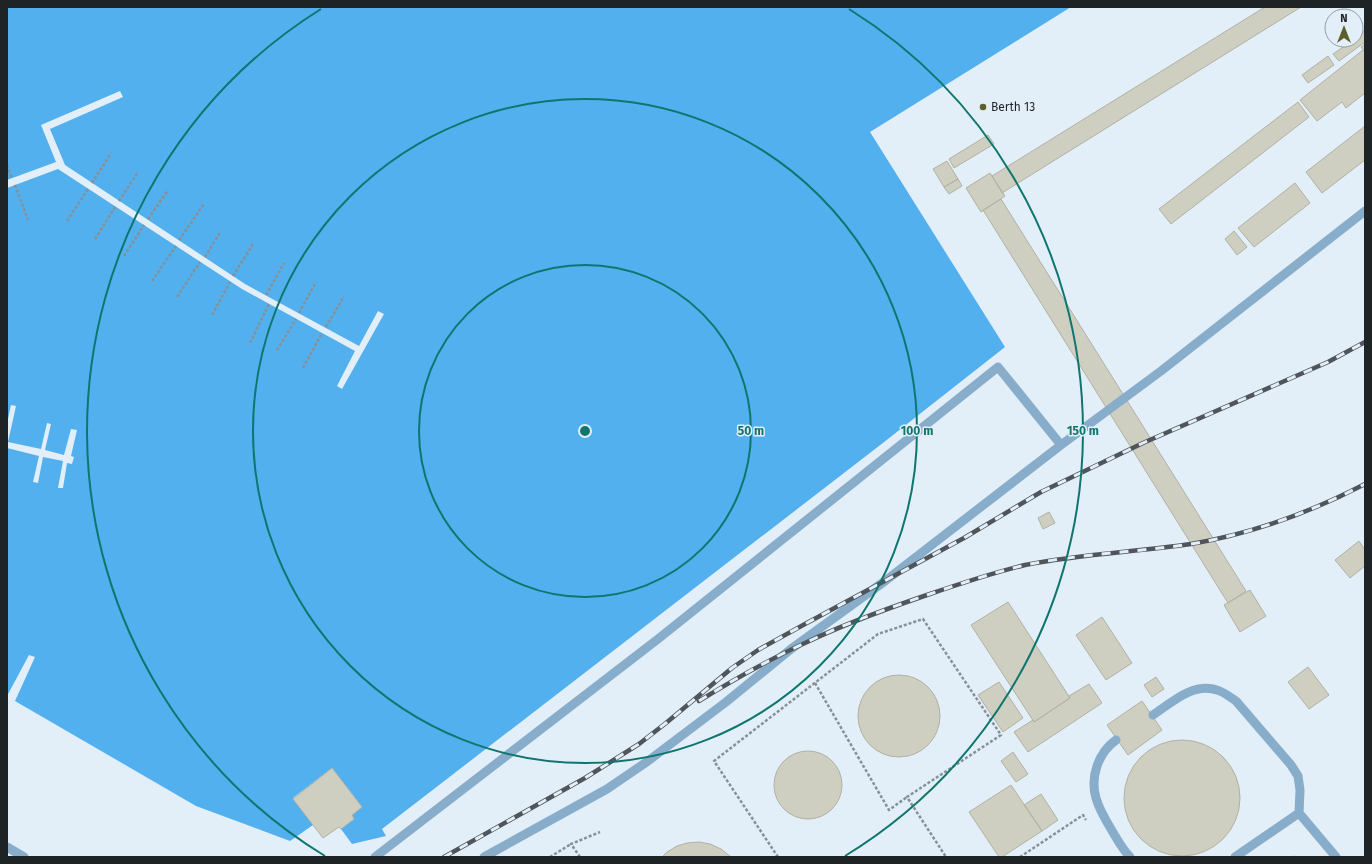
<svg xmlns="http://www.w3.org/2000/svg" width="1372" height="864" font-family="'Fira Sans',sans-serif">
  <rect width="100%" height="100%" fill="#e2eef8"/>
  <path fill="#53b0ef" d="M7,7H1071L870,132L1005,347L879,446L382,829L386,836L352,844L341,829L354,819L352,815L362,807L332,768L293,798L313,825L290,841L196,806L15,701L35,657L29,655L7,696Z"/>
  <path fill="#e2eef8" d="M120,91L123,97L50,129L65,165L245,284L359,346L378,311L384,314L342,389L337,386L355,351L242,289L58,169L7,188V180L56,162L41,125Z
    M11,405L16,406L8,442L41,449L47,423L51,424L45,450L64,455L71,429L77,430L71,456L74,457L72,464L67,463L63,488H58L63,461L43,457L38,483L33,482L39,456L7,448V424Z"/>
  <path fill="#cecec1" stroke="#b1b1a4" d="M1265,7H1301L1002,193L992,176Z
    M1364,31L1365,42L1339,61L1333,54L1353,40H1356V38Z
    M1365,44V52L1361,47Z
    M1363,50L1365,52V93L1346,108L1342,102L1317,121L1300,100Z
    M1328,56L1334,65L1308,83L1302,75Z
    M1298,102L1309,117L1171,224L1159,209Z
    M1365,126V160L1322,193L1306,172Z
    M988,135L994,144L954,168L949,159Z
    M947,161L958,179L944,187L933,169Z
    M990,173L1005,196L981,212L966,188Z
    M958,179L962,186L949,194L944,187Z
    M1295,183L1310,203L1254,247L1238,228Z
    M1001,199L1246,591L1228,603L983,210Z
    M1234,231L1247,247L1237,255L1225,239Z
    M1049,512L1055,523L1043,529L1038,518Z
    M1359,541L1365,550V566L1350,578L1335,560Z
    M1250,590L1266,616L1240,632L1224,605Z
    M1008,602L1070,698L1034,722L971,625Z
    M1102,617L1132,663L1106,680L1076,635Z
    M1308,667L1329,695L1309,709L1288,682Z
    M858 716a41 41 0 1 1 82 0a41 41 0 1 1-82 0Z
    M1156,677L1164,689L1152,697L1144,685Z
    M999,682L1023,718L1003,732L978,695Z
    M1089,684L1102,703L1028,752L1014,732L1033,720L1034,722L1070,698L1069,696Z
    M1142,701L1162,730L1128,755L1107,725Z
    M1124 798a58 58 0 1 1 116 0a58 58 0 1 1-116 0Z
    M774 785a34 34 0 1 1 68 0a34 34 0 1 1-68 0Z
    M1013,752L1028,774L1016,782L1001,761Z
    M332,768L362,807L352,815L354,819L341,829L339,827L323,838L293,799Z
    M1011,785L1042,831L1002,857H999L969,812Z
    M1041,794L1058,820L1042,831L1024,805Z
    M699,842L710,844L721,849L731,857H662L667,852L677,846L687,843Z"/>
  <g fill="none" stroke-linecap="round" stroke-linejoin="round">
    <path stroke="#879096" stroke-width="2.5" stroke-dasharray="3 2" stroke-linecap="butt" d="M7,165L12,179
      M92,183L111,153
      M15,185L28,220
      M119,201L138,172
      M148,219L168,190
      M67,221L88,189
      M95,239L115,207
      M179,240L204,204
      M124,256L144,225
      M205,257L221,231
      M233,276L253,244
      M152,281L176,246
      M266,295L284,263
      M177,297L200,262
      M299,313L316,282
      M212,315L230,282
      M326,327L344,296
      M250,343L269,304
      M277,350L296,319
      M303,368L322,333
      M815,683L889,810L907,797
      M550,857L571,844
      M580,857L571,844L600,832
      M778,857L714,761L878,634L923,619L1001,735L907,797L946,857
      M1020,857L1083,815L1086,820
      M1294,857H1295"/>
    <path stroke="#88adca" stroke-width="9" d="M1153,715C1171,703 1193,682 1217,690C1224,692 1230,697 1236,701L1291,765L1298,776L1300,790L1299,813L1235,857
      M1116,740C1098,753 1090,777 1096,798C1099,809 1105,819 1111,829C1117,839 1122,849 1130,857
      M1299,813L1336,857
      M7,847L24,857
      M375,857L658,639L998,367L1061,445
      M484,857L607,789L648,761L726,702L791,649L885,581L1061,445L1161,371L1365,211"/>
    <g stroke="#4f555a" stroke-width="4.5">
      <path id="rail" d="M699,701C733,680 768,660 805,643C844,624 886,609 927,595C959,584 992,573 1025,565C1080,554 1136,552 1191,544C1251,534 1311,512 1365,484
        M444,857L585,778L639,744L666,723L732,668L758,650L805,624L964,538L1041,492L1143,443L1328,362L1365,342"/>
    </g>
    <use href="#rail" stroke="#e2eef8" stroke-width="3" stroke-dasharray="9" stroke-linecap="butt"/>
  </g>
  <g fill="none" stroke="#0f766e" stroke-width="2">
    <circle cx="585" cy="431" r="166"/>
    <circle cx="585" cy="431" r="332"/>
    <path d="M325 856A498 498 0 0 1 321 9M849 9A498 498 0 0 1 845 856"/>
  </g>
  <circle fill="#5e5e2b" stroke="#e2eef8" stroke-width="1.5" cx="983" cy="107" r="4"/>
  <g text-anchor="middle" stroke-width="3" stroke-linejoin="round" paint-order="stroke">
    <g font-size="12" fill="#1e2326" stroke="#e2eef8" text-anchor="start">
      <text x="991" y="111">Berth 13</text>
    </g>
  </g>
  <circle cx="585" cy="431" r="6" fill="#0f766e" stroke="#e2eef8" stroke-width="2"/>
  <g font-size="12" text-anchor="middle" font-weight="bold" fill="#0f766e" stroke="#e2eef8" stroke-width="3" stroke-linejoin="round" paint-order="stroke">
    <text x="751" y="435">50 m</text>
    <text x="917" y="435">100 m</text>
    <text x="1083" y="435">150 m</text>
  </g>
  <rect width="1372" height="864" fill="none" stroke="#1e2326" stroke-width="16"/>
  <g transform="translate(1344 28)"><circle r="19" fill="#e2eef8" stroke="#949da4"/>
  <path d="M0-3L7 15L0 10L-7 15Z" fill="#5e5e2b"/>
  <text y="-6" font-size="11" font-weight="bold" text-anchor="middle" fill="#1e2326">N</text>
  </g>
</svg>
